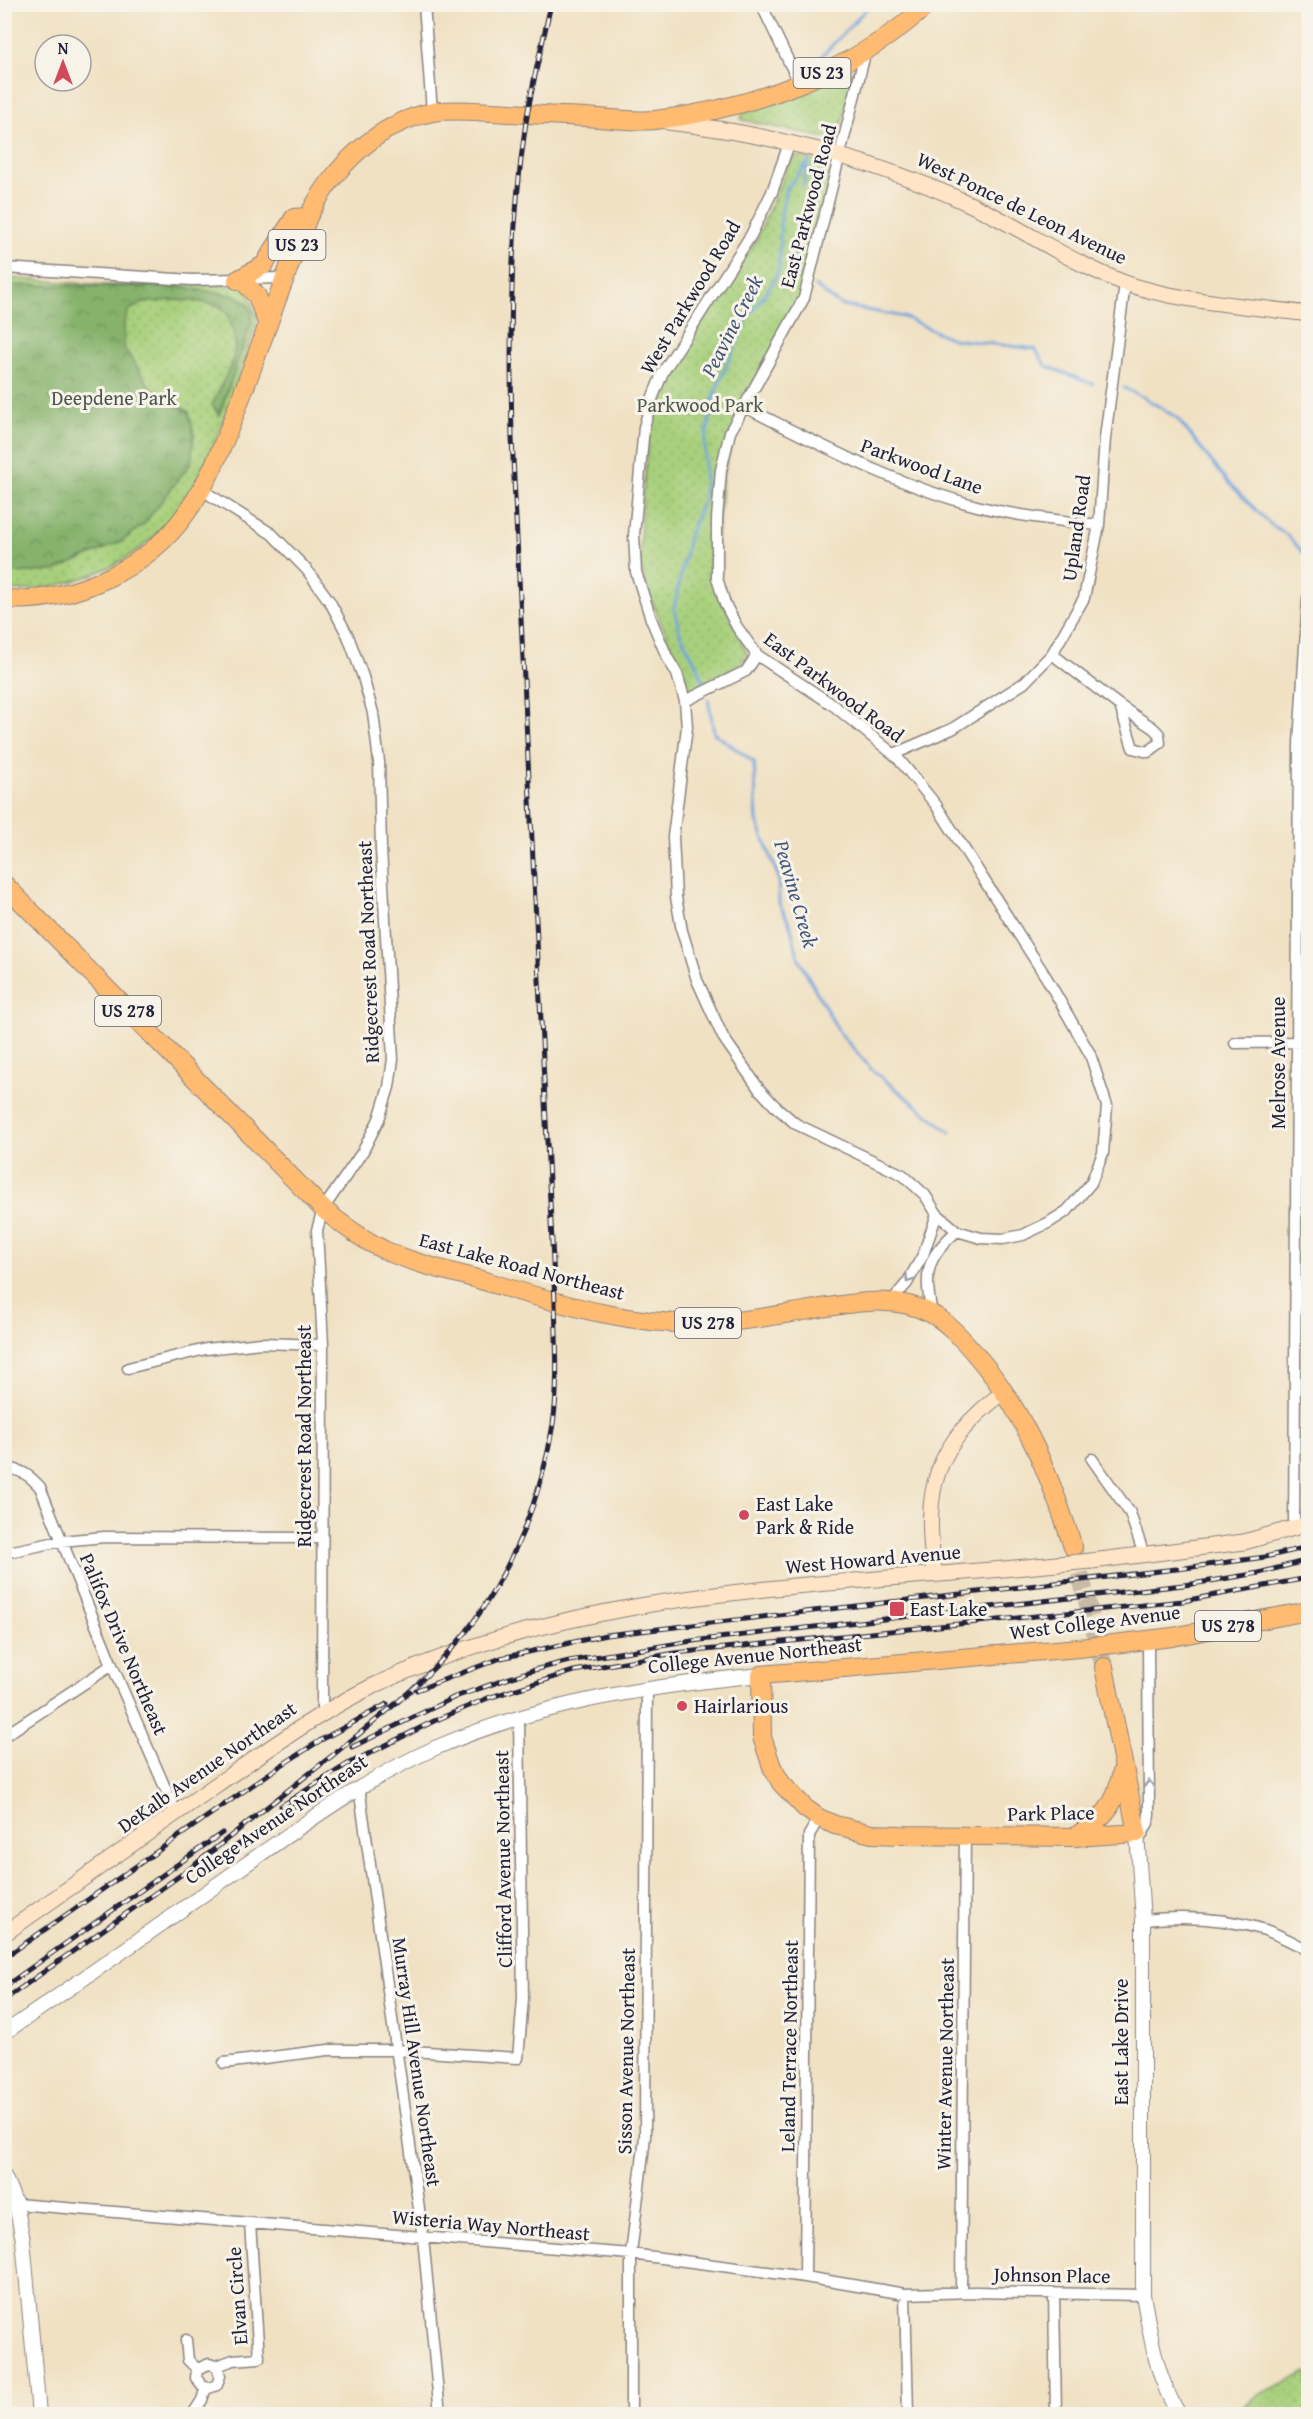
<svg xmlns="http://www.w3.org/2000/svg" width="1313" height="2419" font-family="'Gentium Book Plus',serif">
  <defs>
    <pattern id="grass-dots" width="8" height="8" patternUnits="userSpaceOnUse" patternTransform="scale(1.5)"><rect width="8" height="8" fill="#a8d07c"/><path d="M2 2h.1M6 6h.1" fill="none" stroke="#90b26c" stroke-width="1.8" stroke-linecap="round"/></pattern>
    <pattern id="forest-crowns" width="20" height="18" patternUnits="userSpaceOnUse" patternTransform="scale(1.5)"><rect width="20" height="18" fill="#86b26c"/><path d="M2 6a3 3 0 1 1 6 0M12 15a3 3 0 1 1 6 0" fill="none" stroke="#6d905a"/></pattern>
  </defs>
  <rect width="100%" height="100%" fill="#f7f3e8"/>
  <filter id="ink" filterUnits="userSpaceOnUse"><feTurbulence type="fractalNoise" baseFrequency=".0167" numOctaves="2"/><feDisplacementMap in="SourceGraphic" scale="12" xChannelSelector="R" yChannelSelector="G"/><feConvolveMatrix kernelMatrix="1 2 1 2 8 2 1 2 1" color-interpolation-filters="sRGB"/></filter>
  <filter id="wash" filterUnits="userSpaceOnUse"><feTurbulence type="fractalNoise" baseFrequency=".008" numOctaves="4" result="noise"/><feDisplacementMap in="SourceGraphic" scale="24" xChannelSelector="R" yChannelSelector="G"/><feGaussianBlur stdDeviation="1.35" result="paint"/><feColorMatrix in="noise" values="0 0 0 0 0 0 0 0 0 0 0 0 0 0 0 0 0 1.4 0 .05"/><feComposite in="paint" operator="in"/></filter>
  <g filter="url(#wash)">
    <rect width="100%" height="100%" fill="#f0e1c3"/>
    <path fill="url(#grass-dots)" stroke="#65795c" stroke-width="1.5" d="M855,70L857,72L837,139L834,140L743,120L741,118L744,113L802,93Z
      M792,155L833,164L804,298L743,406L723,474L713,578L747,653L740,666L690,690L647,590L640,562L641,513L648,441L660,386L757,239Z
      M5,278L103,285H240L247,289L258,319C221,425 199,544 77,580C54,587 28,593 5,590Z
      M1308,2372V2414H1236C1256,2392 1281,2384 1308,2372Z"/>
    <path fill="url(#forest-crowns)" stroke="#546a54" stroke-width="1.5" d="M4,285L181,287L237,296L247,303L252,311V321L219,415L212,405L232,363L235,349V334L227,313L219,306L196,301L173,300L143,303L129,310L124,323V348L151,388L189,412L194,435L191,463L144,524L122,541L54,571L12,573L5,571Z"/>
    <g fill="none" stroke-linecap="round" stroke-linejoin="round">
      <path stroke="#71a3dc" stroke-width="3" d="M819,59L871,4
        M803,186L808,163
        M801,275L793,269L805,203
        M815,286L840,305L904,317L952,339L1035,349L1046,366L1093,384
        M1124,388L1145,398L1177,418L1226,480L1269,523L1287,535L1308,558
        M703,682L698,667L680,634L674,608L689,536L704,498L705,442L715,392L747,319L773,282L779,269L781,214L786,189L809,161
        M708,699L714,733L754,762L757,821L778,876L779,903L790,924L799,960L839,1032L872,1070L950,1132"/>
    </g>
  </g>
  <g filter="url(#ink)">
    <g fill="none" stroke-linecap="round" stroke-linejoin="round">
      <path stroke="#c7bba8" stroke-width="18" stroke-dasharray="18 9" stroke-linecap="butt" d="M1073,1547L1104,1667"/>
      <g stroke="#89827f" stroke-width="13">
        <path id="minor" d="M424,4L432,112
          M761,4L799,83
          M790,141L772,192L751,235L663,372L652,399L644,427L634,535L636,572L651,619L667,657L677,674L685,701L687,727L673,837L676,897L682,931L697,980L723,1037L759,1089L775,1106L796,1124L903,1175L925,1195L937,1214L957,1231L981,1238L1003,1239L1023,1235L1048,1223L1067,1211L1091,1183L1103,1153L1107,1106L1090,1054L1046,977L936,805L897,757L833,705L757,655L737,627L725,604L717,578V519L721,470L730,432L804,298L866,50
          M4,268L192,280L286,278
          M743,406C819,444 895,485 977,506C1016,516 1059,521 1099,525
          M202,490L272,534L307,570L330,602L348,636L363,677L373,713L379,762L381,849L393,1059L389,1087L379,1119L363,1151L323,1209L317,1230L323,1345L322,1714
          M1052,654L1120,706L1153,728L1159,734L1160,743L1148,752L1133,748L1120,706
          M685,701L746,671L757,655
          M894,754L952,729L1024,683L1052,654L1084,598L1099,525L1105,438L1125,283
          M1235,1043L1308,1042
          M1295,1288H1308
          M891,1302L907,1283L923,1255L937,1214
          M932,1314C924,1274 925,1258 957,1231
          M128,1368L206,1349L261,1343L323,1345
          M1092,1459L1130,1513L1144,1555
          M4,1468C21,1469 29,1475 40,1487L112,1665L176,1813
          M1294,1529L1299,743L1308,598
          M4,1553L61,1541L105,1537L322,1538
          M4,1736L112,1665
          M359,1787L423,2237L440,2414
          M1139,1840L1148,1823L1149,1814L1148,1640
          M1143,1920C1184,1916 1226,1918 1265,1930C1280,1935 1294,1943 1308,1950
          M224,2063L328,2050H397L518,2058L523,1999L519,1718
          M16,2204L631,2254L805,2277L905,2294L975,2292L1143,2295
          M805,2277L809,1835L819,1818
          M961,2292L965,1835
          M905,2294L908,2414
          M1054,2295L1056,2414
          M186,2340L188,2360L197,2369
          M217,2366L220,2376L217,2385L209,2388L202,2386L196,2378L197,2369L209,2364L217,2366L233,2360L259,2358L250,2223
          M193,2414L202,2400L206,2387
          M631,2414V2254L645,2137L647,1688"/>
      </g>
      <g stroke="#89827f" stroke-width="16">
        <path id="tertiary" d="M1137,1833L1143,1920V2295C1151,2337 1156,2378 1179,2414
          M4,2033C82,1980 159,1926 235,1872C300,1827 363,1780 435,1748C539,1703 649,1686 761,1675
          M4,2176L16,2204L23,2240L39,2414"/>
      </g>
      <g stroke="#89827f" stroke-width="17">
        <path id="secondary" d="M668,122C776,135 878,160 976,207C1027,231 1073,264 1125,283C1178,302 1252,306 1308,314
          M1092,1561L1244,1542L1308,1524
          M935,1575C922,1490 934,1444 1005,1391
          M4,1934C75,1884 145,1835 216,1785C266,1751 316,1714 371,1687C585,1585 826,1587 1057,1564"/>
      </g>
      <g stroke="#89827f" stroke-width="20">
        <path id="primary" d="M4,884L323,1209C342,1225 362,1239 384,1250C415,1264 449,1271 481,1280C555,1302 630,1327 709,1323C741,1322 773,1316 804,1311C846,1304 890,1293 930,1313C949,1323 963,1340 977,1356C1025,1412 1051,1478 1073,1547
          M1122,1643L1172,1637L1308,1611
          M1079,1648L761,1675L762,1737L772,1767L781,1783L805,1808L819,1818L835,1825L872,1834L900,1835L1075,1837L1137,1833L1104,1667
          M1076,1836C1106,1816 1115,1807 1122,1771"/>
      </g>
      <g stroke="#89827f" stroke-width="20">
        <path id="trunk" d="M237,280L264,265L294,218L308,217
          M242,280L257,296L268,325
          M4,599C72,604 149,568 187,512C213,476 227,434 243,392C265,334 285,275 308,217C333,168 377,123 433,112C452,109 472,111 492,112C524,114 555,116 587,117C610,119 633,122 655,120C753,109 855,71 928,4"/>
      </g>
      <use href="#minor" stroke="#fff" stroke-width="10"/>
      <use href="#tertiary" stroke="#fff" stroke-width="14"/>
      <use href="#secondary" stroke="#ffe4c6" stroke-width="15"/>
      <use href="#primary" stroke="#ffbb71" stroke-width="18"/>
      <use href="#trunk" stroke="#ffbb71" stroke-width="18"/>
      <g stroke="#22223b" stroke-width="5">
        <path id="rail" d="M417,1690L501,1658L606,1635L1185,1568L1265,1557L1308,1547
          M352,1747L455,1697L530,1671L569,1661L692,1641L1192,1584L1259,1573L1308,1560
          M281,1806L346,1765L434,1721L488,1698L574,1671L675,1653L1183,1601L1308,1578
          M187,1871C236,1832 284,1793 333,1755C380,1717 428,1680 466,1632C511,1573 542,1497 553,1424C559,1384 556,1342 555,1302L512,438C510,335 510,232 525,129C531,87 542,46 551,4
          M198,1873L294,1806
          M4,1958L277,1768L321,1740L387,1704
          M4,1987L222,1833
          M4,2000L192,1867"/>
      </g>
      <use href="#rail" stroke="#f7f3e8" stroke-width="3" stroke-dasharray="9" stroke-linecap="butt"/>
      <g stroke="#89827f" stroke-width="17" stroke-linecap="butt">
        <path id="secondary-bridge" d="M1057,1564L1092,1561"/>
      </g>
      <g stroke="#89827f" stroke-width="20" stroke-linecap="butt">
        <path id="primary-bridge" d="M1079,1648L1122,1643"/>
      </g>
      <use href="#secondary-bridge" stroke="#ffe4c6" stroke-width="15"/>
      <use href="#primary-bridge" stroke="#ffbb71" stroke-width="18"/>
    </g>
    <defs><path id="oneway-chevron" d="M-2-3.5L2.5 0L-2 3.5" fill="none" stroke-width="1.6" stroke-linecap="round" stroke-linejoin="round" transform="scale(1.5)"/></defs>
    <g stroke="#9c9ca7">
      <use href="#oneway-chevron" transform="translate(909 1279) rotate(125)"/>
      <use href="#oneway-chevron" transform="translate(1149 1784) rotate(-91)"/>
    </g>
  </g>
  <g fill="#d1495b" stroke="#f7f3e8" stroke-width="2">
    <circle cx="744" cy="1515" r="6"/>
    <rect x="889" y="1601" width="16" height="16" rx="3"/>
    <circle cx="682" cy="1706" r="6"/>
  </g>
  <g text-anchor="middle" stroke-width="6" stroke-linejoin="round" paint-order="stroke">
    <g fill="#f7f3e8" stroke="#62616f" stroke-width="1.5">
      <rect x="793.5" y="58" width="57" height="30" rx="4.5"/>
      <rect x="268.5" y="230" width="57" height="30" rx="4.5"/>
      <rect x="95" y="996" width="66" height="30" rx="4.5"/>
      <rect x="675" y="1308" width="66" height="30" rx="4.5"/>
      <rect x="1195" y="1611" width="66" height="30" rx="4.5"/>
    </g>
    <g font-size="18" font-weight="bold" fill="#22223b">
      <text x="822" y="79">US 23</text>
      <text x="297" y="251">US 23</text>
      <text x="128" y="1017">US 278</text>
      <text x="708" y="1329">US 278</text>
      <text x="1228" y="1632">US 278</text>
    </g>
    <g font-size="20" fill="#22223b" stroke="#f7f3e8">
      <text transform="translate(808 206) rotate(-75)" y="7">East Parkwood Road</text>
      <text transform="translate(1022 208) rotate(26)" y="7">West Ponce de Leon Avenue</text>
      <text transform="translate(690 297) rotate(-59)" y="7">West Parkwood Road</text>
      <text transform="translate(922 466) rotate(20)" y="7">Parkwood Lane</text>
      <text transform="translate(1076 528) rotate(-82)" y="7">Upland Road</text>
      <text transform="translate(834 687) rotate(37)" y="7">East Parkwood Road</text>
      <text transform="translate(368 952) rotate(-92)" y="7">Ridgecrest Road Northeast</text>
      <text transform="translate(1278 1063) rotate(-90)" y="7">Melrose Avenue</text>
      <text transform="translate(522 1266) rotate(15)" y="7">East Lake Road Northeast</text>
      <text transform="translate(304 1436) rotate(-90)" y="7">Ridgecrest Road Northeast</text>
      <text transform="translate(873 1559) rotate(-5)" y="7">West Howard Avenue</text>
      <text transform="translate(1095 1622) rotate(-7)" y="7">West College Avenue</text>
      <text transform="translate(124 1644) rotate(67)" y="7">Palifox Drive Northeast</text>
      <text transform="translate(755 1655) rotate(-6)" y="7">College Avenue Northeast</text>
      <text transform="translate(207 1767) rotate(-35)" y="7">DeKalb Avenue Northeast</text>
      <text transform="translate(1051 1813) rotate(-1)" y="7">Park Place</text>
      <text transform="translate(276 1819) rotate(-34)" y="7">College Avenue Northeast</text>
      <text transform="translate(503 1859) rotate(-91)" y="7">Clifford Avenue Northeast</text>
      <text transform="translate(1121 2042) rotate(-90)" y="7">East Lake Drive</text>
      <text transform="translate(789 2046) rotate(-89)" y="7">Leland Terrace Northeast</text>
      <text transform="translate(626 2051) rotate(-89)" y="7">Sisson Avenue Northeast</text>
      <text transform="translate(417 2062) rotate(82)" y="7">Murray Hill Avenue Northeast</text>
      <text transform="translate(945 2064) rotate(-89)" y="7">Winter Avenue Northeast</text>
      <text transform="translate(491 2225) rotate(5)" y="7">Wisteria Way Northeast</text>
      <text transform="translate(1052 2275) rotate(1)" y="7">Johnson Place</text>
      <text transform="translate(237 2296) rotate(-94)" y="7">Elvan Circle</text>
    </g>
    <g font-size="20" fill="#4a564e" stroke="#f7f3e8">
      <text x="114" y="405">Deepdene Park</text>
      <text x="700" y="412">Parkwood Park</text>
    </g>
    <g font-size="20" fill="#22223b" stroke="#f7f3e8" text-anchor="start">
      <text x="756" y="1511">East Lake<tspan x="756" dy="23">Park &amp; Ride</tspan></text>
      <text x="910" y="1616">East Lake</text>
      <text x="694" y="1713">Hairlarious</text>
    </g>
    <g font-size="21" font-style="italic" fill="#42567b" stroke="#f7f3e8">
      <text transform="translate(732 326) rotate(-63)" y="7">Peavine Creek</text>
      <text transform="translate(796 894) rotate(74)" y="7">Peavine Creek</text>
    </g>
  </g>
  <rect width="1313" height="2419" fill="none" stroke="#f7f3e8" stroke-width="24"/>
  <g transform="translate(63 63)"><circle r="28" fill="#f7f3e8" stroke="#a29fa3" stroke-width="1.5"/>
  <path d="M0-4.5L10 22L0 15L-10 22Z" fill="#d1495b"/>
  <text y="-9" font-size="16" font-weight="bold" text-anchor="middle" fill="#22223b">N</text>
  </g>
</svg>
